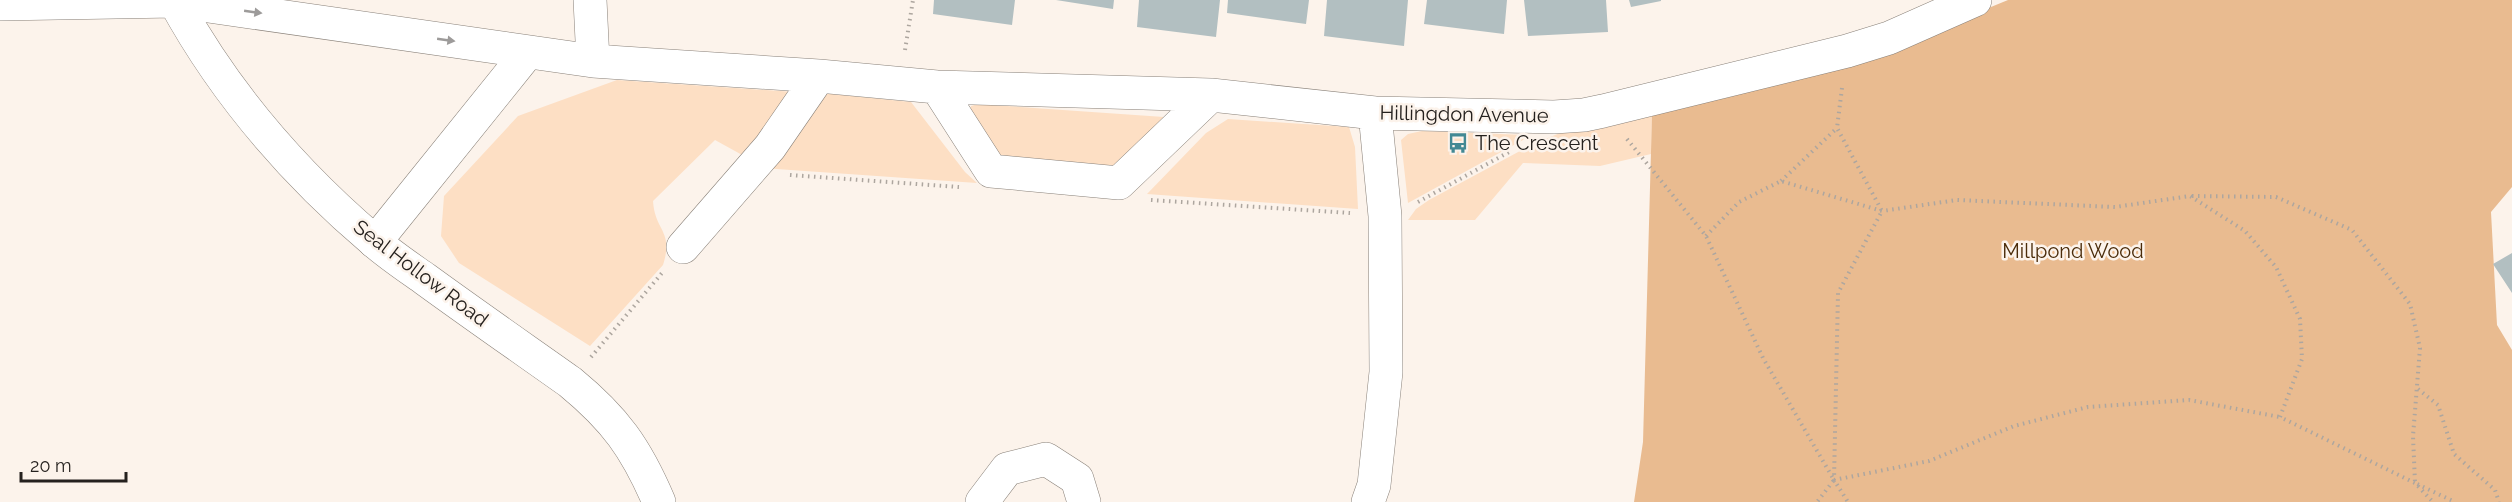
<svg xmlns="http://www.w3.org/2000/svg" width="2512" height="502" font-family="Raleway,sans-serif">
  <rect width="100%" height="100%" fill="#fcf3eb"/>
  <path fill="#fddfc4" d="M617,80L795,92L744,156L715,140L653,201C655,232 674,230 663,265L590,346L459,263L441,236L444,196L518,116Z
    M822,93L911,102L965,172L977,183L761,168Z
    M978,104L1164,117L1167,124L1111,168L999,160L970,111L971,106Z
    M1652,115L1651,154L1600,166L1523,163L1475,220H1408L1416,209L1429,200L1533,144L1560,133L1594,130Z
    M1228,119L1349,127L1355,147L1358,209L1147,194L1206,133Z
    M1422,131L1526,135L1523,140L1408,203L1401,140L1408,134Z"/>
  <path fill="#e9bb90" d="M2008,0H2512V187L2491,212L2497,325L2512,350V502H1634L1643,442L1652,115L1879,53Z"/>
  <path fill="#b2bfc1" d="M934,0H1015L1012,25L933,14Z
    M1056,0H1114L1113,9Z
    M1139,0H1220L1216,37L1137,27Z
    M1228,0H1309L1306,24L1227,13Z
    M1327,0H1408L1404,46L1324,36Z
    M1427,0H1507L1504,34L1424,24Z
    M1524,0H1606L1608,32L1528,36Z
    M1629,0H1661V1L1631,7Z
    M2512,253V293L2493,264Z"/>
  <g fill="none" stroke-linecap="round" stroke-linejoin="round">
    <g stroke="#898179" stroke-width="34">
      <path id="minor" d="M590,0L593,61
        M0,4L174,1L593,61L819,76L937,87L1211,95L1375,113L1554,117L1584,115L1603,111L1847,51L1889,38L1975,0
        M937,87L991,171L1119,183L1211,95
        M375,242L528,52
        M683,247L770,147L819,76
        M982,502L1007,469L1046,459L1077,479L1084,502
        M1368,502L1374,485L1386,372L1385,216L1375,113"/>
    </g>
    <g stroke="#898179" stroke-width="34">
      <path id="major" d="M174,0C224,92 294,173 374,241C390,255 408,267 425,279C473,314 522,348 570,382C615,419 636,448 659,502"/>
    </g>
    <path stroke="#ada69f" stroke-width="4" stroke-dasharray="1.5 4.5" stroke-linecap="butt" d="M905,50L913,0
      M1842,88L1837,128L1882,211L1838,293L1834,480L1848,502
      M1627,139L1706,236L1763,358L1834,480L1817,502
      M790,175L959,187
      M1781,181L1837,128
      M2192,196L2276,197L2352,230L2410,304L2420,348L2413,436L2415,483L2455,502
      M1151,200L1350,213
      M1418,202L1509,152
      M1706,236L1739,202L1781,181L1882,211L1957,200L2115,207L2190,196L2245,231L2276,267L2300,319L2302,359L2280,417L2415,483L2433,502
      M591,357L662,273
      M2418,389L2438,405L2454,454L2495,490L2499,502
      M1834,480L1929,461L2014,426L2088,407L2189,400L2280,417"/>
    <use href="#minor" stroke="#fff" stroke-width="33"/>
    <use href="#major" stroke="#fff" stroke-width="33"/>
  </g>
  <defs><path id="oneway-solid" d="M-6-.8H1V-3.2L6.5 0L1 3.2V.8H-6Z" transform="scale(1.5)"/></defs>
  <g fill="#9d9b9a">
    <use href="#oneway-solid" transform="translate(253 12) rotate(8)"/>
    <use href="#oneway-solid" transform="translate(446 40) rotate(8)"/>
  </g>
  <defs>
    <g id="bus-bare" transform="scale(1.62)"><path d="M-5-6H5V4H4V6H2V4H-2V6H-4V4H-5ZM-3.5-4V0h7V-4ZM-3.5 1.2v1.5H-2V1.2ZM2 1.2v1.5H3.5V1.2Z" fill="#438994" stroke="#fcf3eb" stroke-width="2.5" paint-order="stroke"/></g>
  </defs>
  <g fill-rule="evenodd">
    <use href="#bus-bare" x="1458" y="143"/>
  </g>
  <g text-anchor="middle" stroke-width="5" stroke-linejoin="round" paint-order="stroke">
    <g font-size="20" fill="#25211e" stroke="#fcf3eb">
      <text transform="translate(1464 114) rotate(1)" y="7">Hillingdon Avenue</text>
      <text transform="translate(421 273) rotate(37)" y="7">Seal Hollow Road</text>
    </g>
    <g font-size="20" fill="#25211e" stroke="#fcf3eb" text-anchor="start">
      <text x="1475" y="150">The Crescent</text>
    </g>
    <g font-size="20" fill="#4b2c0a" stroke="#fcf3eb">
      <text x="2073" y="258">Millpond Wood</text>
    </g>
  </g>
  <path d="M21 472v9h105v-9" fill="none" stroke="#25211e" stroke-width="3"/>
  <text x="30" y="472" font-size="18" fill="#25211e" stroke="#fcf3eb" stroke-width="4.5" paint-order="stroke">20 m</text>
</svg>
